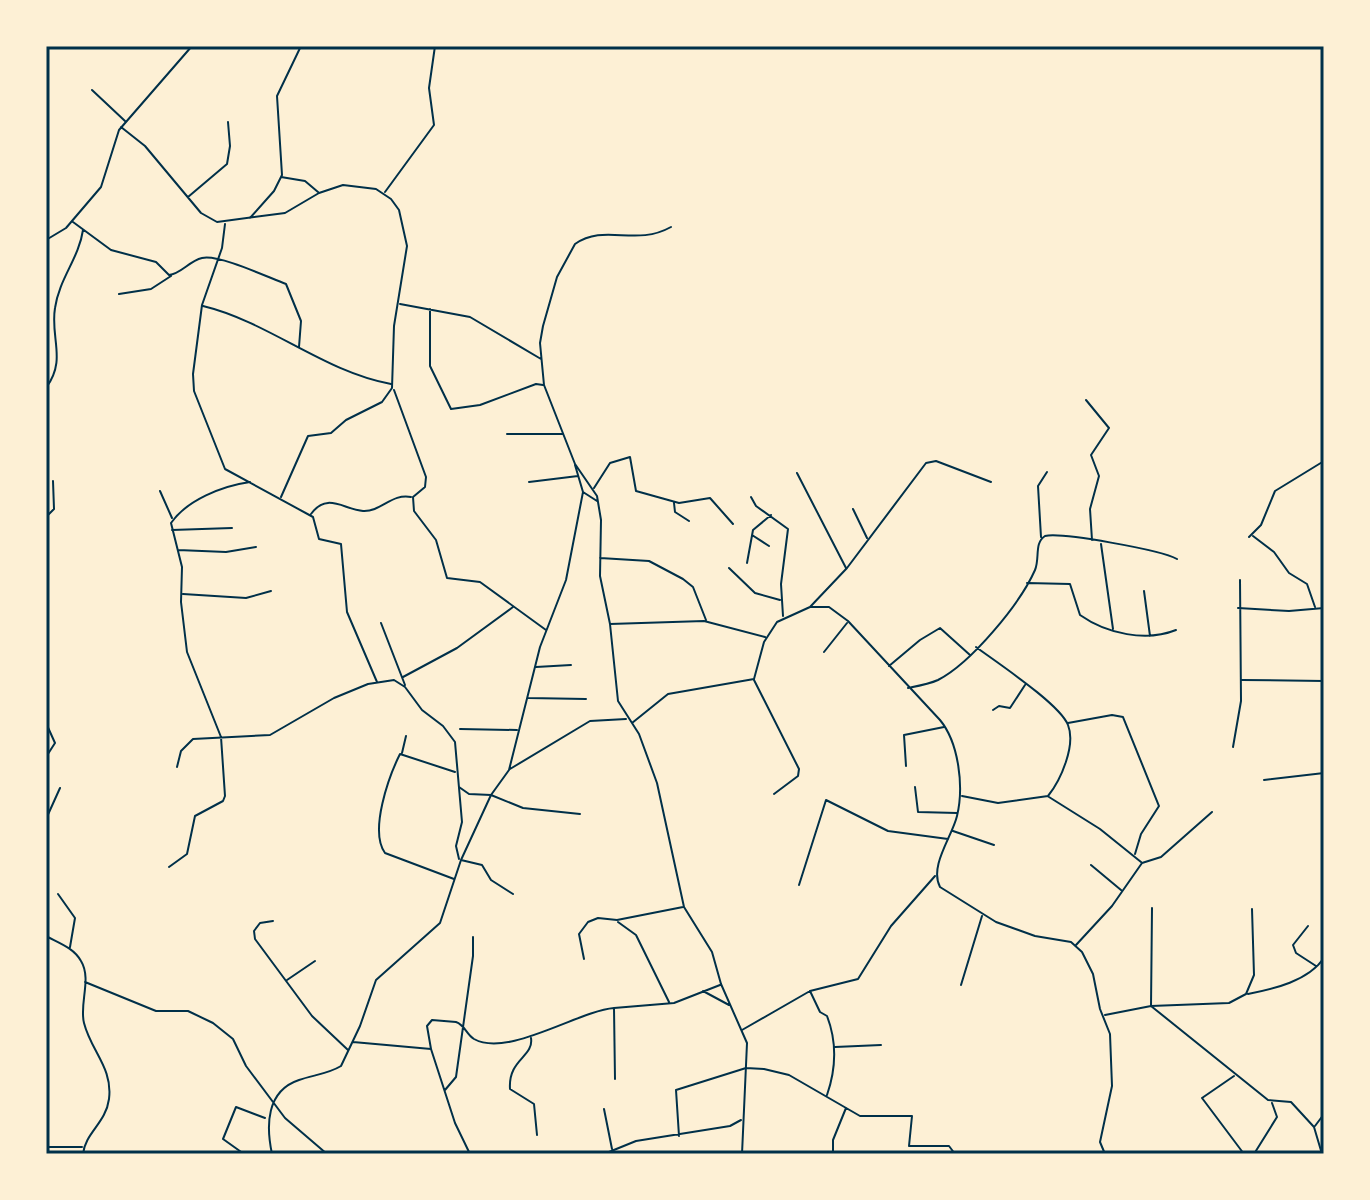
<svg xmlns="http://www.w3.org/2000/svg" width="1370" height="1200" font-family="Raleway,sans-serif">
  <rect width="100%" height="100%" fill="#fdf0d5"/>
  <g fill="none" stroke-linecap="round" stroke-linejoin="round">
    <path stroke="#003049" stroke-width="2" d="M92,90L125,121
      M121,127L145,146L201,213L217,222L285,213L319,193L343,185L376,189L391,199L399,210L407,246L394,326L392,388L382,402L346,420L331,433L308,436L281,497
      M281,177L305,181L318,192
      M385,192L434,125L429,88L435,46
      M188,197L227,164L230,146L228,122
      M250,218L274,191L282,175L277,96L301,46
      M73,222L111,250L156,262L169,275C181,274 189,261 202,258C219,254 267,277 286,284L301,321L299,347
      M225,224L222,248L202,305L193,374L194,391L225,469L313,517L319,539L341,544L347,612L377,682
      M671,227C635,247 605,223 575,244L557,277L543,326L540,343L544,385L575,464L597,496L601,520L600,576L610,624L618,701L639,734L657,783L684,907L712,952L721,984L747,1043L742,1154
      M46,240L66,228L101,187L119,130L192,46
      M119,294L151,289L171,276
      M400,304L470,317L541,359
      M203,306C269,322 324,372 391,384
      M430,309V366L451,409L480,405L536,384L543,385
      M46,388C67,360 50,338 55,308C59,279 79,258 83,230
      M394,390L426,477L425,487L413,497L414,511L436,540L447,578L480,582L546,630
      M1086,400L1109,428L1091,455L1099,476L1090,509L1092,540
      M507,434H562
      M575,465L583,492L597,501
      M797,473L846,568
      M529,482L578,476
      M594,488L610,463L630,457L636,491L679,503L710,498L733,524
      M160,491L172,518
      M751,497L756,506L788,529L781,584L783,616
      M674,503L675,512L689,521
      M853,509L867,538
      M311,514C327,492 343,509 363,511C381,512 392,493 411,497
      M46,517L54,509L53,481
      M172,530L232,528
      M752,535L769,546
      M1253,536L1274,552L1289,573L1307,584L1315,607
      M1041,537L1038,486L1047,472
      M1249,537L1261,525L1275,491L1324,461
      M1101,544L1113,629
      M178,550L226,552L256,547
      M600,558L649,561L683,579L693,587L706,620
      M747,563L753,530L771,515
      M729,568L755,593L780,600
      M1027,583L1070,584L1080,615C1107,634 1146,642 1176,630
      M1144,591L1150,636
      M183,594L246,598L271,591
      M810,607L847,568L926,463L936,461L991,482
      M1238,608L1289,611L1324,608
      M381,623L405,685
      M610,624L704,621L765,637
      M824,652L847,623
      M889,666L920,640L940,628L970,655
      M536,667L571,665
      M403,677L457,648L513,607
      M754,680L799,769L798,776L774,794
      M1242,680L1324,681
      M908,688C918,686 929,684 938,680C971,663 1020,604 1035,570C1040,558 1034,543 1045,536C1061,532 1161,550 1177,559
      M528,698L586,699
      M993,710L999,706L1010,708L1025,685
      M46,723L55,743L46,757
      M632,723L668,694L754,679L764,642L777,622L810,607H829L848,621L940,720C959,743 964,787 957,816C952,837 929,866 940,887L996,922L1035,936L1071,942L1082,952L1093,974L1100,1009L1110,1034L1112,1086L1100,1142L1105,1154
      M1068,723L1112,715L1123,717L1159,806L1141,834L1135,854
      M460,729L517,730
      M1233,747L1241,701L1240,580
      M402,753L406,736
      M906,766L904,735L944,727
      M177,767L181,751L193,739L270,735L334,698L368,684L394,680L405,687L422,710L443,726L455,742L462,822L456,846L459,859
      M510,769L590,721L626,719
      M1264,780L1324,773
      M459,787L469,794L491,795L523,808L580,814
      M915,787L918,812L957,813
      M962,796L998,803L1048,796C1061,780 1076,745 1068,725C1060,704 996,662 976,647
      M1049,797L1100,829L1141,862
      M46,819L60,788
      M953,831L994,845
      M461,860L482,865L491,880L513,894
      M1091,865L1121,890
      M169,867L187,854L195,816L223,801L225,796L221,737L187,652L181,602L182,567L171,523C187,500 222,486 250,482
      M454,879L385,853C369,831 389,776 400,754L455,772
      M799,885L826,800L888,831L948,839
      M58,894L75,918L70,947
      M1152,908L1151,1006L1268,1100L1291,1102L1314,1127L1322,1154
      M273,921L260,923L254,931L255,939L312,1016L348,1050
      M618,922L636,935L669,1002
      M1308,926L1293,945L1296,953L1316,966
      M46,936C59,943 74,948 81,961C92,979 79,1004 84,1023C91,1051 113,1068 109,1099C106,1123 85,1133 83,1154
      M1076,945L1112,906L1142,863L1161,857L1212,812
      M584,959L579,934L588,922L598,918L617,920L683,907
      M287,980L315,961
      M85,982L156,1011H188L213,1023L233,1039L246,1066L285,1118L327,1154
      M961,985L982,916
      M703,991L729,1005
      M810,991L820,1012L827,1016C837,1042 836,1069 827,1095
      M1248,994C1274,989 1308,981 1324,958
      M1105,1015L1151,1006L1229,1003L1246,994L1254,975L1252,909
      M742,1030L810,991L858,979L891,926L935,876
      M531,1038C534,1057 508,1059 510,1089L534,1104L537,1135
      M353,1042L431,1049L455,1123L470,1154
      M835,1047L881,1045
      M431,1049L427,1026L432,1020L456,1022C465,1025 466,1034 474,1039C508,1058 578,1011 614,1008
      M1234,1076L1202,1098L1244,1154
      M615,1079L614,1008L674,1003L720,985
      M445,1090L456,1077L473,956V937
      M604,1109L612,1149
      M1315,1126L1324,1114
      M679,1136L676,1090L746,1068L764,1069L789,1075L860,1116H912L909,1146H949L955,1154
      M46,1147H82
      M244,1154L223,1139L236,1107L265,1118
      M272,1154C266,1126 266,1091 299,1080C313,1075 328,1074 341,1066L360,1026L376,980L440,923L461,860L491,795L509,770L540,647L566,580L583,492
      M484,1154H503
      M604,1154L636,1141L730,1126L741,1120
      M833,1154V1140L846,1108
      M1254,1154L1277,1117L1272,1103"/>
  </g>
  <rect width="1370" height="1200" fill="none" stroke="#fdf0d5" stroke-width="96"/>
  <rect x="48" y="48" width="1274" height="1104" fill="none" stroke="#003049" stroke-width="3"/>
</svg>
